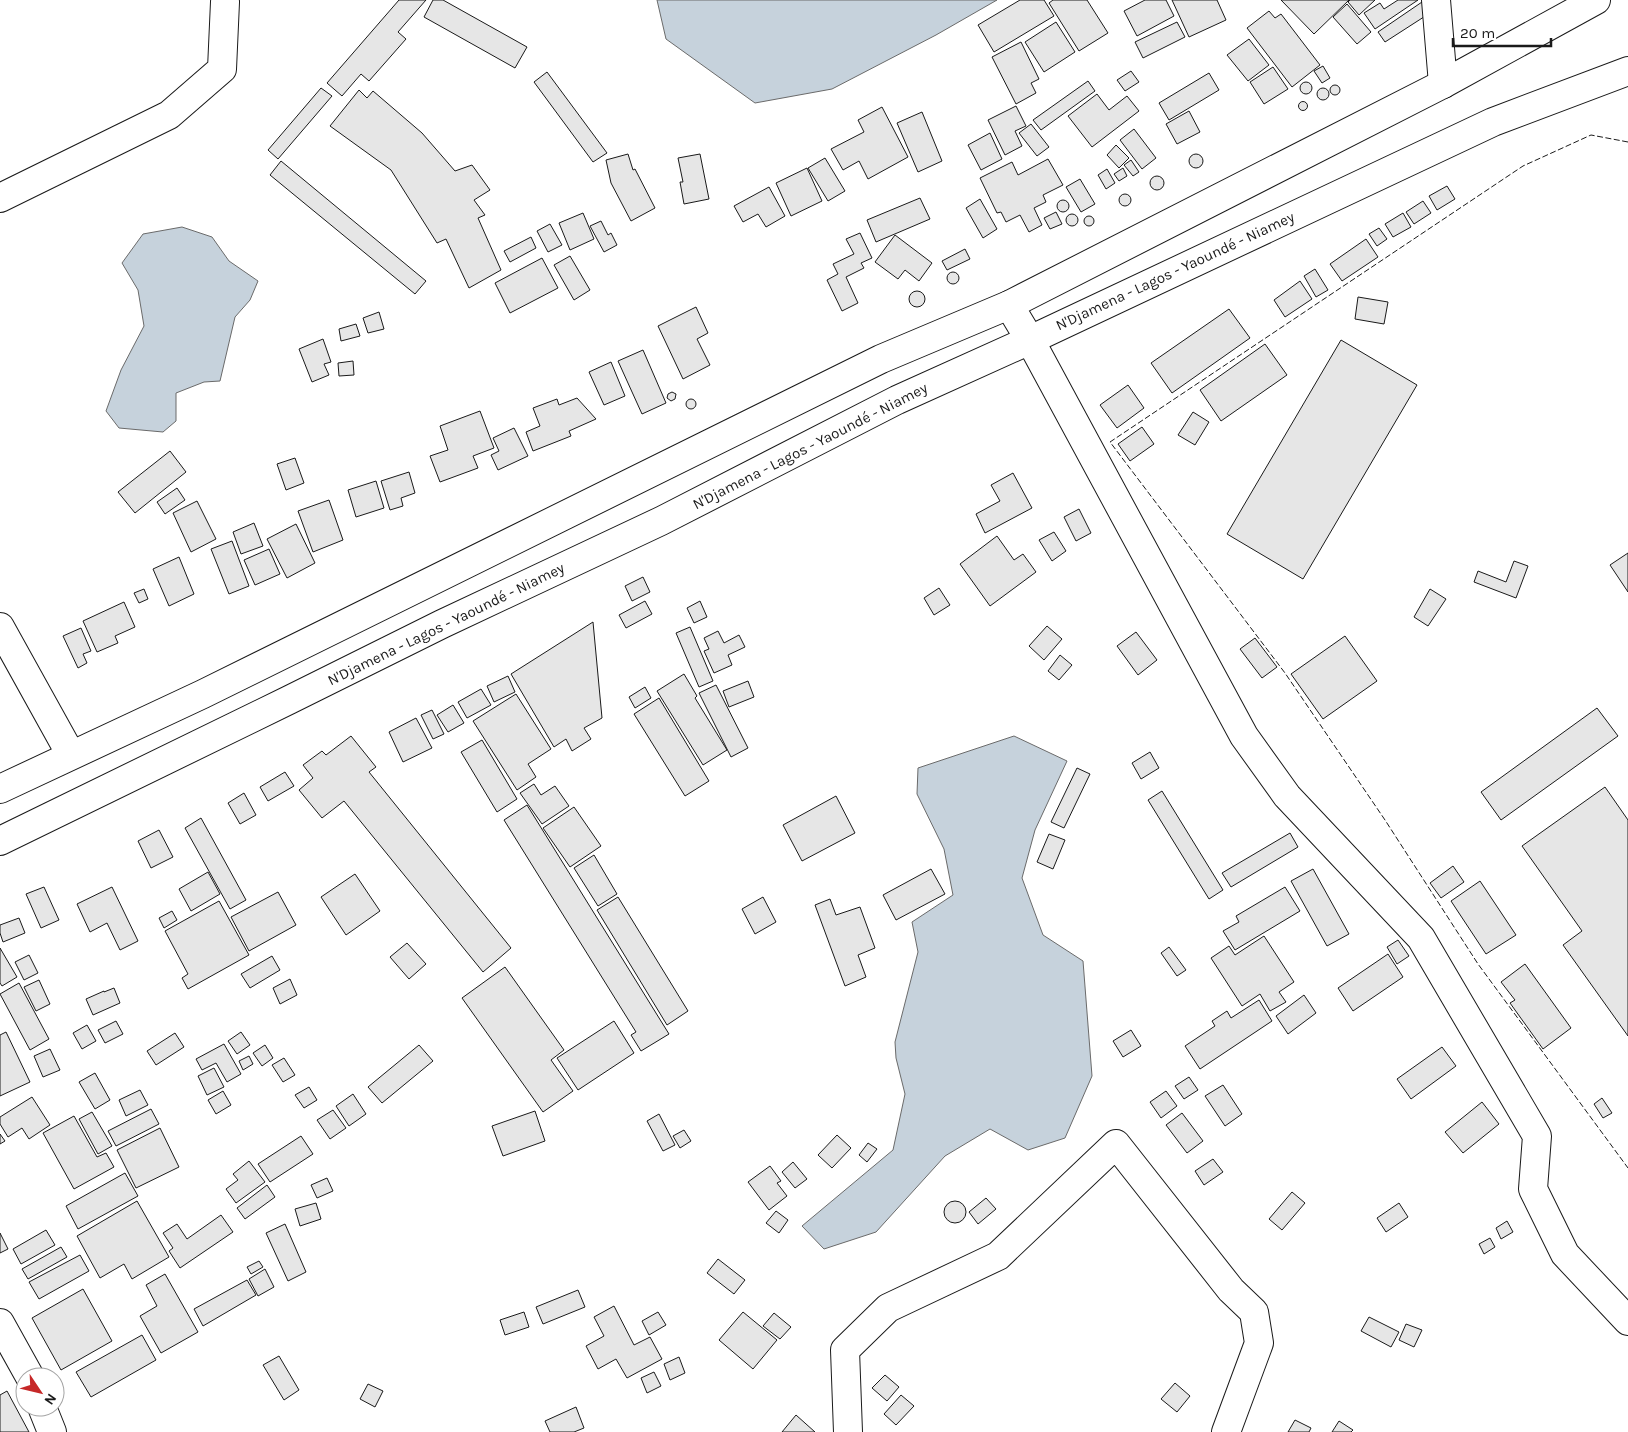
<svg xmlns="http://www.w3.org/2000/svg" width="1628" height="1432" font-family="Karla,sans-serif">
  <rect width="100%" height="100%" fill="#fff"/>
  <path fill="#c6d2dc" stroke="#6a6a6a" d="M657,0H997L936,35L832,89L755,103L666,39Z
    M182,227L212,237L229,261L258,281L250,300L235,317L220,381L204,382L176,393V421L163,432L119,428L106,411L121,370L144,326L138,290L122,263L143,234Z
    M1014,736L1067,761L1035,830L1022,878L1043,935L1083,961L1092,1076L1065,1138L1028,1150L990,1129L945,1156L876,1232L824,1249L802,1226L893,1150L905,1094L896,1058L895,1042L918,952L912,922L953,895L944,849L917,794L918,768Z"/>
  <path fill="#e6e6e6" stroke="#1a1a1a" d="M399,0H426L398,32L406,39L369,81L361,74L342,96L327,83Z
    M433,0H443L527,47L515,68L424,17Z
    M1020,0H1044L1054,16L994,52L978,25Z
    M1053,0H1087L1108,33L1079,51L1049,3Z
    M1145,0H1166L1174,16L1137,36L1124,11Z
    M1172,0H1217L1226,20L1189,37Z
    M1281,0H1349L1314,34Z
    M1350,0H1375L1359,15L1348,2Z
    M1398,0H1418L1375,29L1364,13L1380,3L1384,9Z
    M1422,2L1430,13L1385,42L1378,32Z
    M1347,4L1371,32L1357,44L1333,17Z
    M1269,11L1275,18L1281,14L1320,65L1292,87L1247,28Z
    M1056,22L1075,52L1044,72L1025,42Z
    M1177,22L1185,37L1143,58L1135,42Z
    M1249,39L1269,65L1248,81L1227,55Z
    M1021,42L1039,79L1031,83L1036,93L1016,104L992,57Z
    M1323,66L1330,78L1322,83L1314,71Z
    M1273,67L1288,89L1264,104L1250,82Z
    M1131,71L1139,82L1125,91L1117,80Z
    M547,72L607,153L593,162L534,82Z
    M1209,73L1219,90L1169,120L1159,103Z
    M1088,81L1095,91L1041,130L1033,120Z
    M1300 88a6 6 0 1 1 12 0a6 6 0 1 1-12 0Z
    M1330 90a5 5 0 1 1 10 0a5 5 0 1 1-10 0Z
    M321,88L332,96L278,159L268,150Z
    M1317 94a6 6 0 1 1 12 0a6 6 0 1 1-12 0Z
    M359,90L367,98L373,91L422,133L455,171L472,165L490,190L474,200L485,215L478,218L501,270L469,288L446,239L437,243L391,170L330,126Z
    M1097,94L1109,110L1127,96L1139,111L1092,147L1068,116Z
    M1298.5 106a4.5 4.5 0 1 1 9 0a4.5 4.5 0 1 1-9 0Z
    M1016,106L1026,126L1015,131L1022,146L1005,155L988,120Z
    M882,107L908,157L868,179L859,161L843,170L831,149L864,132L858,120Z
    M1189,111L1200,132L1177,144L1166,124Z
    M922,112L942,161L918,172L897,123Z
    M1031,124L1049,147L1037,156L1019,133Z
    M1134,129L1156,158L1142,169L1120,140Z
    M990,133L1002,159L981,170L968,145Z
    M1116,145L1129,158L1119,168L1107,155Z
    M628,154L633,170L635,169L655,208L631,221L611,183L606,160Z
    M700,154L709,199L684,204L680,182H683L678,158Z
    M1189 161a7 7 0 1 1 14 0a7 7 0 1 1-14 0Z
    M825,158L845,191L828,201L808,168Z
    M1048,159L1063,185L1043,195L1046,202L1034,208L1042,225L1029,232L1020,215L1006,222L1001,212L997,213L980,178L1012,162L1018,175Z
    M1131,160L1139,172L1133,176L1124,165Z
    M281,161L426,281L415,294L270,175Z
    M807,168L822,201L791,216L776,183Z
    M1123,168L1127,176L1119,181L1114,174Z
    M1107,169L1115,183L1106,189L1098,175Z
    M1150 183a7 7 0 1 1 14 0a7 7 0 1 1-14 0Z
    M1080,179L1095,204L1081,212L1066,187Z
    M1447,186L1455,199L1437,210L1429,196Z
    M769,187L785,216L766,227L758,214L743,222L734,206Z
    M1119 200a6 6 0 1 1 12 0a6 6 0 1 1-12 0Z
    M920,198L930,219L876,242L867,220Z
    M980,199L997,229L983,238L966,208Z
    M1057 206a6 6 0 1 1 12 0a6 6 0 1 1-12 0Z
    M1423,201L1431,213L1414,224L1406,212Z
    M1056,212L1062,224L1050,229L1044,218Z
    M583,213L594,239L570,250L559,223Z
    M1403,213L1411,227L1393,237L1385,224Z
    M1066 220a6 6 0 1 1 12 0a6 6 0 1 1-12 0Z
    M1084 221a5 5 0 1 1 10 0a5 5 0 1 1-10 0Z
    M601,221L608,235L611,233L617,245L604,252L590,226Z
    M550,224L562,245L548,252L537,231Z
    M1379,228L1387,239L1377,246L1369,234Z
    M860,233L872,258L861,263L864,268L846,277L858,303L842,311L827,280L838,274L833,264L854,254L846,239Z
    M895,235L932,263L919,281L905,270L898,279L875,262Z
    M531,237L536,248L510,262L504,251Z
    M1366,239L1378,257L1342,281L1330,264Z
    M965,249L970,259L947,270L942,261Z
    M570,256L590,290L574,300L554,265Z
    M542,258L558,288L510,313L495,283Z
    M1315,269L1328,290L1316,297L1304,276Z
    M947 278a6 6 0 1 1 12 0a6 6 0 1 1-12 0Z
    M1300,281L1312,299L1285,317L1274,300Z
    M909 299a8 8 0 1 1 16 0a8 8 0 1 1-16 0Z
    M1358,297L1388,302L1384,324L1355,319Z
    M696,307L708,333L697,339L710,365L683,379L658,326Z
    M1229,309L1250,338L1172,393L1151,363Z
    M379,312L384,329L368,333L363,318Z
    M356,324L360,336L341,341L339,329Z
    M323,339L331,362L324,364L329,375L312,382L299,349Z
    M1341,340L1417,385L1303,579L1227,534Z
    M1265,344L1287,375L1221,421L1200,390Z
    M643,350L666,403L642,414L618,361Z
    M353,361L354,375L339,376L338,363Z
    M611,362L625,396L604,405L589,372Z
    M1128,385L1144,408L1117,428L1100,405Z
    M672,392L676,394L675,399L671,401L667,398L668,394Z
    M577,398L596,419L569,431L571,436L533,451L526,432L540,426L533,408L557,399L559,405Z
    M686 404a5 5 0 1 1 10 0a5 5 0 1 1-10 0Z
    M480,411L494,448L473,456L478,468L440,482L430,456L448,450L440,426Z
    M1193,412L1209,422L1195,445L1178,435Z
    M1142,427L1154,444L1130,461L1118,444Z
    M514,428L528,456L498,470L491,455L499,451L493,438Z
    M170,451L186,472L135,513L118,492Z
    M295,458L304,483L286,490L277,464Z
    M409,472L415,493L401,498L403,506L390,510L381,481Z
    M1013,473L1032,508L985,533L976,514L1000,501L991,485Z
    M376,481L384,508L356,517L348,490Z
    M177,488L185,500L165,514L157,502Z
    M329,500L343,540L313,552L298,511Z
    M197,501L216,539L191,552L173,513Z
    M1079,509L1091,533L1076,541L1064,517Z
    M254,523L263,546L241,554L233,532Z
    M296,524L315,563L287,578L267,539Z
    M1054,532L1066,551L1052,561L1039,540Z
    M997,536L1014,560L1023,554L1036,572L990,606L960,564Z
    M232,541L249,586L229,594L211,549Z
    M269,549L280,574L255,585L244,560Z
    M1628,553V592L1610,565Z
    M179,557L194,594L169,606L153,569Z
    M1514,561L1528,566L1516,598L1474,582L1478,571L1506,582Z
    M643,577L650,592L632,601L625,586Z
    M939,588L950,605L934,615L924,598Z
    M144,589L148,599L139,603L134,593Z
    M1430,589L1446,599L1428,626L1414,617Z
    M645,601L652,614L626,628L619,615Z
    M700,601L707,617L694,623L687,608Z
    M124,602L135,627L115,636L118,643L97,652L83,621Z
    M593,622L602,718L584,728L591,739L572,751L566,739L554,747L511,674Z
    M1047,626L1062,639L1044,660L1029,646Z
    M690,627L713,681L699,687L676,633Z
    M81,628L91,651L83,654L87,663L78,668L63,636Z
    M718,631L724,643L739,635L745,647L728,655L732,665L714,673L704,651L709,649L704,638Z
    M1136,632L1157,660L1138,675L1117,646Z
    M1345,636L1377,681L1323,719L1291,674Z
    M1255,638L1277,667L1262,678L1240,649Z
    M1060,655L1072,665L1059,680L1048,671Z
    M684,674L697,696L695,698L727,750L703,765L657,691Z
    M508,676L515,692L494,702L487,686Z
    M748,681L754,697L729,707L723,691Z
    M716,685L748,748L731,757L699,693Z
    M645,687L651,698L635,708L629,697Z
    M481,689L491,705L467,718L458,702Z
    M516,694L551,749L528,764L536,777L517,790L473,721Z
    M659,698L709,781L685,796L634,714Z
    M453,705L464,723L448,732L437,715Z
    M1597,708L1618,736L1501,820L1481,792Z
    M432,710L444,734L433,739L421,715Z
    M416,718L432,748L403,762L389,732Z
    M351,736L376,767L369,772L511,948L483,972L344,801L322,818L299,790L313,778L303,765L322,751L326,755Z
    M482,740L517,799L497,812L461,752Z
    M1150,752L1159,768L1141,779L1132,763Z
    M1077,768L1090,774L1064,828L1051,822Z
    M285,772L294,786L268,801L260,787Z
    M534,784L541,795L555,786L569,806L542,824L520,793Z
    M1605,787L1628,820V1036L1563,945L1582,931L1522,846Z
    M1162,791L1223,890L1209,899L1148,800Z
    M244,793L256,815L240,824L228,803Z
    M836,796L855,833L802,861L783,825Z
    M527,805L669,1034L641,1051L631,1035L636,1032L504,820Z
    M574,807L601,846L570,867L543,828Z
    M201,818L246,900L230,909L185,828Z
    M159,830L173,857L151,868L138,841Z
    M1290,833L1298,847L1231,887L1222,873Z
    M1049,834L1065,840L1053,869L1037,862Z
    M594,855L617,894L598,906L574,868Z
    M1453,866L1464,882L1441,898L1430,883Z
    M931,869L945,894L896,920L883,895Z
    M1313,869L1349,934L1327,946L1291,881Z
    M208,872L220,894L191,911L179,889Z
    M355,874L380,911L346,935L321,897Z
    M1480,881L1516,935L1486,954L1451,901Z
    M44,887L59,920L41,928L26,894Z
    M112,887L138,941L120,950L107,923L90,932L77,904Z
    M1285,887L1300,911L1235,950L1223,931L1239,922L1236,916Z
    M278,892L296,925L249,951L231,917Z
    M618,897L688,1011L667,1025L597,910Z
    M763,897L776,922L755,934L742,909Z
    M830,899L836,915L860,907L875,948L858,955L866,977L845,986L815,905Z
    M219,901L249,955L188,989L182,978L188,974L165,931Z
    M172,911L177,920L164,928L159,918Z
    M19,918L25,933L3,942L0,933V925Z
    M1264,936L1294,982L1279,992L1286,1002L1270,1011L1260,994L1242,1006L1211,958L1229,946L1235,955Z
    M1398,940L1409,956L1397,964L1387,947Z
    M407,943L426,964L409,979L390,957Z
    M1169,947L1186,970L1177,976L1161,953Z
    M0,948L17,977L2,986L0,983Z
    M1388,954L1403,977L1353,1011L1338,988Z
    M29,955L38,973L24,980L15,962Z
    M272,956L280,970L250,988L241,974Z
    M1525,964L1571,1028L1543,1049L1510,1003L1515,1000L1501,982Z
    M505,967L564,1050L551,1060L573,1091L543,1112L462,998Z
    M290,979L297,995L280,1004L273,988Z
    M39,980L50,1004L36,1011L24,987Z
    M19,983L49,1039L30,1050L0,994Z
    M114,988L120,1003L93,1015L86,999L104,991V992Z
    M1304,995L1316,1013L1288,1034L1276,1016Z
    M1259,1000L1272,1021L1200,1069L1185,1046L1215,1026L1212,1021L1227,1011L1231,1018Z
    M116,1021L123,1034L105,1043L98,1030Z
    M614,1021L634,1053L578,1090L557,1058Z
    M87,1025L96,1041L82,1049L73,1033Z
    M1131,1030L1141,1046L1123,1057L1113,1041Z
    M6,1032L30,1082L0,1096V1035Z
    M241,1032L250,1045L237,1054L228,1041Z
    M175,1033L184,1047L156,1065L147,1051Z
    M224,1044L241,1074L227,1082L216,1063L202,1070L196,1059Z
    M265,1045L273,1058L262,1066L253,1053Z
    M419,1045L433,1061L382,1103L368,1087Z
    M1442,1047L1456,1066L1411,1099L1397,1079Z
    M50,1049L60,1070L43,1077L34,1056Z
    M249,1056L253,1064L243,1070L239,1061Z
    M284,1058L295,1075L283,1082L272,1065Z
    M214,1068L224,1087L207,1095L198,1076Z
    M95,1073L110,1100L95,1109L79,1082Z
    M1189,1077L1198,1090L1184,1099L1175,1086Z
    M1223,1085L1242,1114L1225,1126L1205,1096Z
    M309,1087L317,1100L304,1108L295,1095Z
    M140,1090L148,1105L126,1116L119,1100Z
    M223,1091L231,1105L216,1114L208,1100Z
    M1166,1091L1177,1106L1161,1118L1150,1102Z
    M353,1094L366,1114L349,1126L336,1106Z
    M32,1097L50,1125L29,1139L22,1128L8,1137L0,1124V1117Z
    M1602,1098L1612,1113L1603,1118L1594,1104Z
    M1482,1102L1499,1124L1463,1153L1445,1132Z
    M151,1109L159,1124L116,1146L108,1131Z
    M333,1110L346,1128L330,1139L317,1120Z
    M535,1111L545,1141L503,1156L492,1126Z
    M92,1112L112,1146L98,1154L79,1119Z
    M1182,1113L1203,1141L1187,1153L1166,1125Z
    M659,1114L675,1145L663,1151L647,1121Z
    M74,1116L97,1157L106,1153L114,1167L74,1189L43,1133Z
    M160,1128L179,1167L136,1188L117,1150Z
    M684,1130L691,1141L680,1148L673,1136Z
    M0,1134L5,1141L0,1144Z
    M837,1135L851,1148L832,1168L818,1155Z
    M301,1136L313,1154L270,1182L258,1164Z
    M868,1143L877,1149L867,1162L859,1155Z
    M1213,1159L1223,1172L1204,1185L1195,1171Z
    M249,1161L265,1182L236,1203L226,1189L238,1180L233,1174Z
    M793,1162L807,1179L795,1188L782,1172Z
    M770,1166L781,1181L777,1183L787,1196L769,1210L748,1182Z
    M125,1173L138,1196L78,1229L66,1206Z
    M327,1178L333,1191L317,1198L311,1185Z
    M267,1185L275,1197L245,1219L237,1208Z
    M1292,1192L1305,1203L1282,1230L1269,1219Z
    M986,1198L996,1209L978,1224L969,1212Z
    M137,1201L169,1257L132,1279L124,1264L100,1278L77,1236Z
    M944 1212a11 11 0 1 1 22 0a11 11 0 1 1-22 0Z
    M316,1203L321,1219L300,1226L295,1209Z
    M1399,1203L1408,1217L1386,1232L1377,1218Z
    M776,1211L788,1220L779,1233L766,1223Z
    M221,1215L233,1232L180,1268L169,1251L173,1248L163,1233L177,1224L187,1239Z
    M1507,1221L1513,1232L1501,1239L1496,1228Z
    M285,1224L306,1272L288,1281L266,1233Z
    M46,1230L55,1245L21,1264L13,1249Z
    M0,1233L8,1249L0,1253Z
    M1490,1238L1495,1247L1484,1254L1479,1244Z
    M61,1247L67,1257L28,1279L22,1269Z
    M80,1255L89,1271L39,1299L29,1282Z
    M718,1259L745,1280L734,1294L707,1273Z
    M259,1261L263,1267L251,1274L247,1267Z
    M265,1269L274,1287L258,1296L249,1279Z
    M165,1274L198,1332L161,1353L140,1316L157,1306L146,1285Z
    M247,1280L256,1295L203,1326L194,1309Z
    M83,1289L112,1341L61,1370L32,1318Z
    M578,1290L585,1307L543,1324L536,1307Z
    M614,1306L634,1345L650,1337L662,1359L627,1378L616,1359L598,1369L586,1346L604,1336L594,1317Z
    M524,1312L529,1327L505,1335L500,1320Z
    M658,1312L666,1325L649,1335L642,1321Z
    M743,1312L777,1340L753,1369L719,1340Z
    M774,1313L791,1327L780,1339L763,1326Z
    M1369,1317L1399,1332L1391,1347L1361,1331Z
    M1406,1324L1422,1330L1414,1347L1399,1340Z
    M142,1335L156,1360L91,1397L76,1372Z
    M279,1356L299,1390L284,1400L263,1365Z
    M679,1357L685,1373L670,1380L664,1364Z
    M654,1372L661,1386L647,1393L641,1378Z
    M885,1375L899,1387L887,1401L872,1388Z
    M1175,1383L1190,1396L1177,1412L1161,1399Z
    M368,1384L383,1391L375,1407L360,1399Z
    M7,1391L29,1432H0V1395Z
    M901,1395L914,1406L896,1425L884,1414Z
    M576,1407L584,1428L574,1432H550L545,1421Z
    M796,1415L815,1432H782Z
    M1295,1420L1311,1428L1309,1432H1288Z
    M1339,1421L1353,1430L1351,1432H1332Z"/>
  <g fill="none" stroke-linecap="round" stroke-linejoin="round">
    <g stroke="#1a1a1a" stroke-width="30">
      <path id="minor" d="M1436,0L1443,84
        M0,198L169,115L222,69L225,2
        M1009,305L1030,340L1244,736L1287,796L1421,938L1537,1136L1533,1189L1565,1254L1628,1321
        M0,627L71,755
        M0,1323L30,1377
        M42,1407L52,1432
        M848,1432L845,1350L888,1308L998,1256L1116,1144L1231,1290L1254,1312L1259,1343L1226,1432"/>
    </g>
    <g stroke="#1a1a1a" stroke-width="30">
      <path id="highway" d="M0,789L203,694L881,359L1009,305L1443,84L1596,0
        M0,841L289,700L442,624L661,521L897,400L1030,340L1493,122L1628,71"/>
    </g>
    <use href="#minor" stroke="#fff" stroke-width="28"/>
    <use href="#highway" stroke="#fff" stroke-width="28"/>
    <path stroke="#1a1a1a" stroke-width="1" stroke-dasharray="6 2.5" stroke-linecap="butt" d="M1628,142L1591,135L1523,166L1110,442L1285,673L1385,820L1478,964L1628,1168"/>
  </g>
  <g text-anchor="middle" stroke-width="4" stroke-linejoin="round" paint-order="stroke">
    <g font-size="15" fill="#1a1a1a" stroke="#fff">
      <text transform="translate(1175 271) rotate(-25)" y="5">N'Djamena - Lagos - Yaoundé - Niamey</text>
      <text transform="translate(810 446) rotate(-27)" y="5">N'Djamena - Lagos - Yaoundé - Niamey</text>
      <text transform="translate(446 624) rotate(-26)" y="5">N'Djamena - Lagos - Yaoundé - Niamey</text>
    </g>
  </g>
  <g transform="translate(40 1392) rotate(125)"><circle r="24" fill="#ffffff" stroke="#a3a3a3"/>
  <path d="M0-4L9 19L0 12L-9 19Z" fill="#c62828"/>
  <text y="-8" font-size="14" font-weight="bold" text-anchor="middle" fill="#1a1a1a">N</text>
  </g>
  <path d="M1453 38v8h98v-8" fill="none" stroke="#1a1a1a" stroke-width="2.5"/>
  <text x="1460" y="38" font-size="15" fill="#1a1a1a" stroke="#ffffff" stroke-width="4" paint-order="stroke">20 m</text>
</svg>
